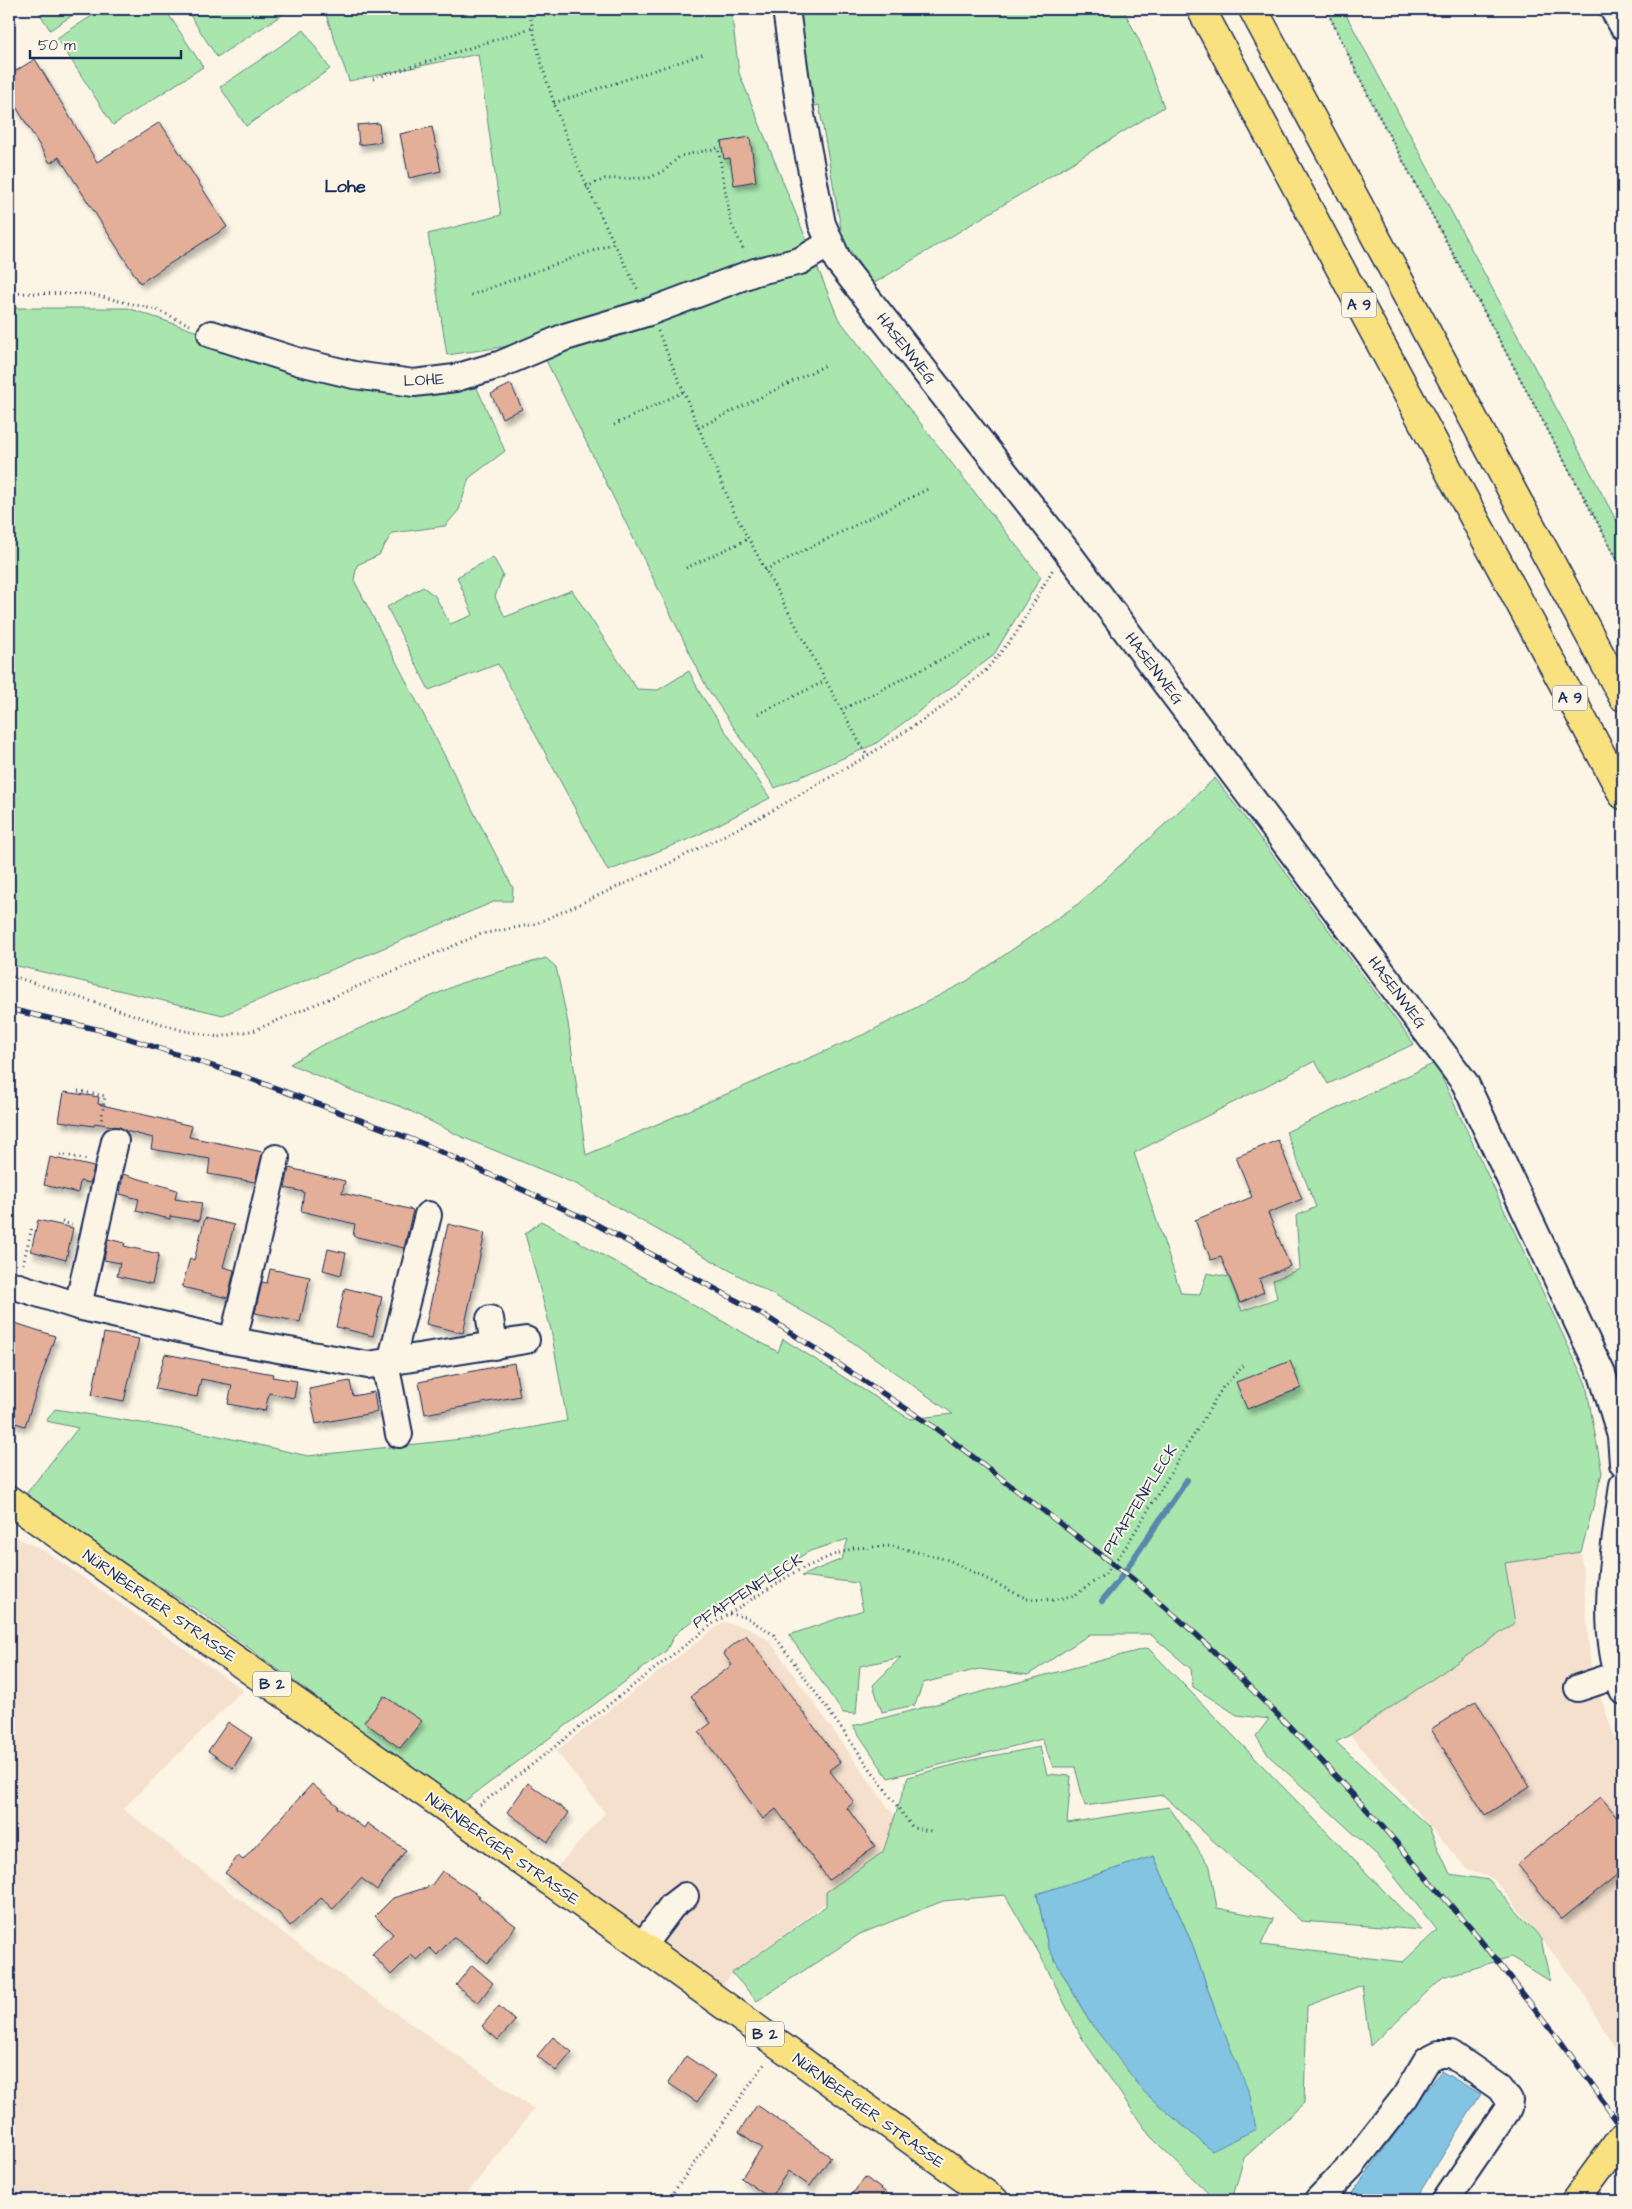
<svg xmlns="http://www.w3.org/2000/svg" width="1632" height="2209" font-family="'Architects Daughter',sans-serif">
  <defs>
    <filter id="shadow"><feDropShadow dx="3" dy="5.5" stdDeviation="2.5" flood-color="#0004"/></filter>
  </defs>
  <rect width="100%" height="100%" fill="#fcf5e5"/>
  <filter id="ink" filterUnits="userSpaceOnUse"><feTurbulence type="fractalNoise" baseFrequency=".02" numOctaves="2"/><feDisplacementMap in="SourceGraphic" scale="10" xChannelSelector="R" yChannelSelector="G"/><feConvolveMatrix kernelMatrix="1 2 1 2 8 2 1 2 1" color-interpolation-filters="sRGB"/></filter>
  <g filter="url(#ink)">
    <path fill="#f5e0ce" d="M9,1533L48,1553L243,1690L123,1809L308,1952L534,2109L462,2200H9Z
      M1581,1552L1591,1669L1615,1738L1623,1749V2065L1582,1990L1495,1880L1466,1868L1350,1735L1515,1623L1505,1563Z
      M723,1622L749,1628L769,1640L895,1817L883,1851L826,1892V1903L732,1973L719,1992L551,1874L605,1813L556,1751Z"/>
    <path fill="#a9e6ad" stroke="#628a86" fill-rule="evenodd" d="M37,9H82L50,30Z
      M103,9H165L203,67L113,125L57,38Z
      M186,9H291L217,57Z
      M324,9H731L739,73L838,318L1041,577L993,656L875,744L775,788L707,688L537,342L447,355L428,234L501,215L478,54L349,81Z
      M786,9H1123L1140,42L1164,107L873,284L843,240L819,105L800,110Z
      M1326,9H1343L1623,533V570L1373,105Z
      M304,30L330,69L246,126L220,87Z
      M9,308H128L294,365L406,393L477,388L505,451L469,478L459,510L445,526L392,533L379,555L357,565L354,580L513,888L512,901H496L223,1015L9,964Z
      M493,557L503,575L495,597L505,617L572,590L637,689L658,690L689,671L700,693L770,798L692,838L608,871L498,664L429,690L387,607L423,587L435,596L450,624L473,615L457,577Z
      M1215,778L1414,1044L1328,1084L1315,1061L1134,1153L1181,1293L1200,1294L1207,1273L1229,1277L1242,1311L1277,1298L1273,1280L1300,1269L1296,1216L1316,1207L1286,1132L1435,1063L1586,1384L1602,1473L1581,1552L1505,1563L1515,1623L1350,1735L1336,1742L1428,1826L1450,1874L1489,1880L1541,1939L1550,1981L1511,1957L1443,1977L1370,2046L1362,1985L1307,2006L1304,2103L1244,2158L1232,2200H1215L1150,2136L1082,2038L1039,1953L1005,1895L943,1901L860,1934L757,2001L732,1973L826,1906V1892L883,1852L908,1777L976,1759L1040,1747L1047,1774L1071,1776L1067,1823L1169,1807L1210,1867L1217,1908L1273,1919L1261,1945L1403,1962L1437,1930L1377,1855L1269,1756L1256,1736L1269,1719L1237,1715L1193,1687L1191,1669L1150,1634H1090L1028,1675L979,1669L923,1683L915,1705L882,1712L873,1685L901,1657L860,1666L856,1714L843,1713L789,1635L863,1610L857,1583L801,1576L842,1559L848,1539L810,1551L683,1627L674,1636L666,1651L461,1804L200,1612L22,1499L78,1428L46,1421L55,1409L210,1434L308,1456L480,1437L567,1421L551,1330L525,1234L541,1221L778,1352L783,1339L910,1419L953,1414L834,1329L576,1184L462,1137L402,1107L356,1092L290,1064L320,1046L461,983L546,958L556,967L568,1023L586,1155L867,1033L967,981L1078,904ZM1154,1856L1193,1946L1216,2013L1089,2021L1048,1947L1037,1894Z
      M1148,1648L1422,1930L1301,1921L1163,1795L1085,1806L1075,1767H1053L1042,1739L888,1778L853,1726Z"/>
    <path fill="#83c4e3" stroke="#5988ae" d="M1154,1856L1193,1946L1216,2013L1250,2095L1256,2129L1212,2151L1145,2093L1089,2021L1048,1947L1037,1894Z
      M1441,2071L1481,2094L1415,2200H1347Z"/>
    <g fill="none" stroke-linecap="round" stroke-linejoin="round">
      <path stroke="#5988ae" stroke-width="6" d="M1102,1601L1119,1580L1187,1480"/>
    </g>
    <path fill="#e4af98" stroke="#1b2f5e" filter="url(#shadow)" d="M35,59L97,162L160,122L227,227L140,283L59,157L50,163L9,95V75Z
      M379,123L381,142L359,145L357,125Z
      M432,127L441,171L409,178L400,134Z
      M750,137L756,181L734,185L730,158L724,159L721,142Z
      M511,384L522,409L502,418L491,394Z
      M64,1092L99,1097L98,1104L192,1126L189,1137L263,1152L255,1182L208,1174L210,1159L151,1149L153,1138L126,1131L119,1127L95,1123L94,1126L59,1121Z
      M1278,1140L1302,1199L1268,1213L1290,1266L1259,1279L1264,1292L1240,1303L1221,1257L1211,1260L1195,1220L1252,1197L1236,1157Z
      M50,1157L94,1167L90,1183L80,1181L78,1193L44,1185Z
      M289,1168L345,1181L342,1193L413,1210L404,1248L353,1236L355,1224L301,1211L304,1192L285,1188Z
      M123,1174L177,1190L175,1199L202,1203L199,1221L170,1216V1219L136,1211L139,1199L120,1194Z
      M205,1218L234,1225L223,1267L234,1270L228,1298L182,1287L190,1258L194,1260Z
      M38,1220L73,1228L66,1260L31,1251Z
      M448,1224L485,1233L463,1333L426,1324Z
      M108,1239L125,1243L124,1246L159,1254L152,1284L117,1276L120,1263L104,1260Z
      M328,1249L346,1253L341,1275L323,1270Z
      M270,1269L310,1277L300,1322L255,1313L262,1282L267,1283Z
      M345,1288L382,1297L373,1336L336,1327Z
      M9,1321L55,1336L25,1426L9,1421Z
      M104,1333L139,1339L124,1401L92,1395Z
      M165,1354L273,1374L272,1377L297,1381L294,1398L269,1393L265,1411L228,1404L232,1385L201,1379L197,1397L155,1389Z
      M1290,1361L1301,1388L1247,1409L1236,1382Z
      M514,1363L520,1396L425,1414L419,1382Z
      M350,1381L353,1396L374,1392L377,1412L316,1424L309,1389Z
      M746,1635L840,1762L829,1770L854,1802L847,1808L875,1846L829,1880L776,1809L763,1819L699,1732L711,1723L691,1696L732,1665L723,1653Z
      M384,1696L422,1721L400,1748L364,1722Z
      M1476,1701L1530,1787L1485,1815L1431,1729Z
      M228,1722L252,1738L233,1768L208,1751Z
      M528,1783L569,1813L548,1842L507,1812Z
      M312,1784L338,1806L337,1808L364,1828L367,1823L406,1850L377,1890L361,1878L333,1909L321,1898L290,1926L279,1913L225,1873L238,1856L243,1860Z
      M1601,1797L1623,1824V1870L1562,1919L1517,1864Z
      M442,1871L480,1896L478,1897L516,1926L488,1963L453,1937L437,1955L430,1948L417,1960L411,1955L391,1975L372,1954L393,1934L375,1916L393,1898L431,1886Z
      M472,1965L493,1983L478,2003L456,1985Z
      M499,2006L515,2021L498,2040L482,2026Z
      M553,2037L572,2052L556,2071L537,2056Z
      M686,2056L715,2076L697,2102L668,2083Z
      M757,2105L831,2157L810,2186L788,2171L770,2198L741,2178L762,2148L739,2132Z
      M865,2177L896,2200H848Z"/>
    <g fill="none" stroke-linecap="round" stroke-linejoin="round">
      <g stroke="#1b2f5e" stroke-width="30">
        <path id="minor" d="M786,9L800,110L822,224L838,261L1065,549L1465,1083L1602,1374L1621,1436L1623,1464
          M1613,9L1623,26
          M211,334L300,362L354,375L414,383L455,378L499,365L565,337L649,312L755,272L800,261L829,244
          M9,1284L78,1306L233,1341L368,1365L526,1340
          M78,1306L115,1141
          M490,1319L494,1346
          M233,1341L276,1158
          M391,1362L428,1215
          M385,1363L399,1434
          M1623,1485C1614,1553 1599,1625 1623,1691
          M1578,1688L1617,1675
          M642,1946L672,1906L685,1896
          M1318,2200L1351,2166L1405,2097L1427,2060L1439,2054H1451L1500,2088L1509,2101L1508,2109L1446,2200"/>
      </g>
      <g stroke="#1b2f5e" stroke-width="31">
        <path id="major" d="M9,1500L642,1946L994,2200
          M1576,2200L1623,2136"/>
      </g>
      <g stroke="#1b2f5e" stroke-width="31">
        <path id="highway" d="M1201,9L1623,795
          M1253,9L1623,697"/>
      </g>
      <path stroke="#1b2f5e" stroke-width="3" stroke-dasharray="1 4" stroke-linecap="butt" d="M529,9C547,109 593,202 639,292
        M1326,9L1373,105L1623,570
        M373,79L532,28
        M554,103L704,54
        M586,187L605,179L649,178L665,170L680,156L718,148L731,223L745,252
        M9,293L90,294L157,310L190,325
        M471,295L614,243
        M658,331L734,512L867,756
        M614,425L683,392
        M698,428L826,365
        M686,568L748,539
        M765,570L930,488
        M841,710L991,634
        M758,714L825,681
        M9,975L181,1030L219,1037L255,1030L481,934L535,924L664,866L768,813L867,756L937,711L986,670L1015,635L1053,569
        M78,1091L105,1096L101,1122
        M60,1154L88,1160
        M62,1222L72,1225
        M23,1264L32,1227
        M729,1614L746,1617L774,1635L913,1828L931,1831
        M480,1805L711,1625L795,1572L833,1555L854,1548L892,1546L949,1560L1027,1599L1053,1600L1075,1595L1105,1574L1125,1548L1223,1387L1244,1365
        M668,2200L766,2062"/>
      <use href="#minor" stroke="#fcf5e5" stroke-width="26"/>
      <use href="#major" stroke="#fae180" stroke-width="28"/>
      <use href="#highway" stroke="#fae180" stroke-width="28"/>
      <g stroke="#1b2f5e" stroke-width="5.5">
        <path id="rail" d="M9,1009L109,1032L246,1077L424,1144L590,1221L767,1317L934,1427L1134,1580L1198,1636L1290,1727L1381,1825L1473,1931L1562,2043L1623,2129"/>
      </g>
      <use href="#rail" stroke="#fcf5e5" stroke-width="4" stroke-dasharray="11" stroke-linecap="butt"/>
    </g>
  </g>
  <g text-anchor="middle" stroke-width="4" stroke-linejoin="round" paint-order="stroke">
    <g fill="#fcf5e5" stroke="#5e6a86" stroke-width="1">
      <rect x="1341.5" y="292.5" width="35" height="25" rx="4"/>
      <rect x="1552.5" y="685.5" width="35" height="25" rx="4"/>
      <rect x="253" y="1671.5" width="38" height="25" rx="4"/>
      <rect x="746" y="2021.5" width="38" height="25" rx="4"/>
    </g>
    <g font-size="15" font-weight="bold" fill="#1b2f5e">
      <text x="1359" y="310">A 9</text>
      <text x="1570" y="703">A 9</text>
      <text x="272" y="1689">B 2</text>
      <text x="765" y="2039">B 2</text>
    </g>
    <g font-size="16" fill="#1b2f5e" stroke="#fcf5e5">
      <text transform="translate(907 348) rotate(52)" y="6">HASENWEG</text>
      <text transform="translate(424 379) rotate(-3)" y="6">LOHE</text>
      <text transform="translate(1155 668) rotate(53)" y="6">HASENWEG</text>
      <text transform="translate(1398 992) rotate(53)" y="6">HASENWEG</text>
      <text transform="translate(1139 1499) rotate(-58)" y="6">PFAFFENFLECK</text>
      <text transform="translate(747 1590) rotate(-32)" y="6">PFAFFENFLECK</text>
      <text transform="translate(160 1605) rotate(35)" y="6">NÜRNBERGER STRASSE</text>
      <text transform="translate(503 1848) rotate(35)" y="6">NÜRNBERGER STRASSE</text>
      <text transform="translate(869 2110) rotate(36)" y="6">NÜRNBERGER STRASSE</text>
    </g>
    <g font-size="18" font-weight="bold" fill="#1b2f5e" stroke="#fcf5e5">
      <text x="345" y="192">Lohe</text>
    </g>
  </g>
  <rect width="1632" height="2209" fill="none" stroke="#fcf5e5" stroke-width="30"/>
  <rect x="15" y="15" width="1602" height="2179" fill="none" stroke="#1b2f5e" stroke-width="2" filter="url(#ink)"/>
  <path d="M30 50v8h151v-8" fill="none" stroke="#1b2f5e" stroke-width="2.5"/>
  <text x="38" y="50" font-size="15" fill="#1b2f5e" stroke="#fcf5e5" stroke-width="4" paint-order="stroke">50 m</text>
</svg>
